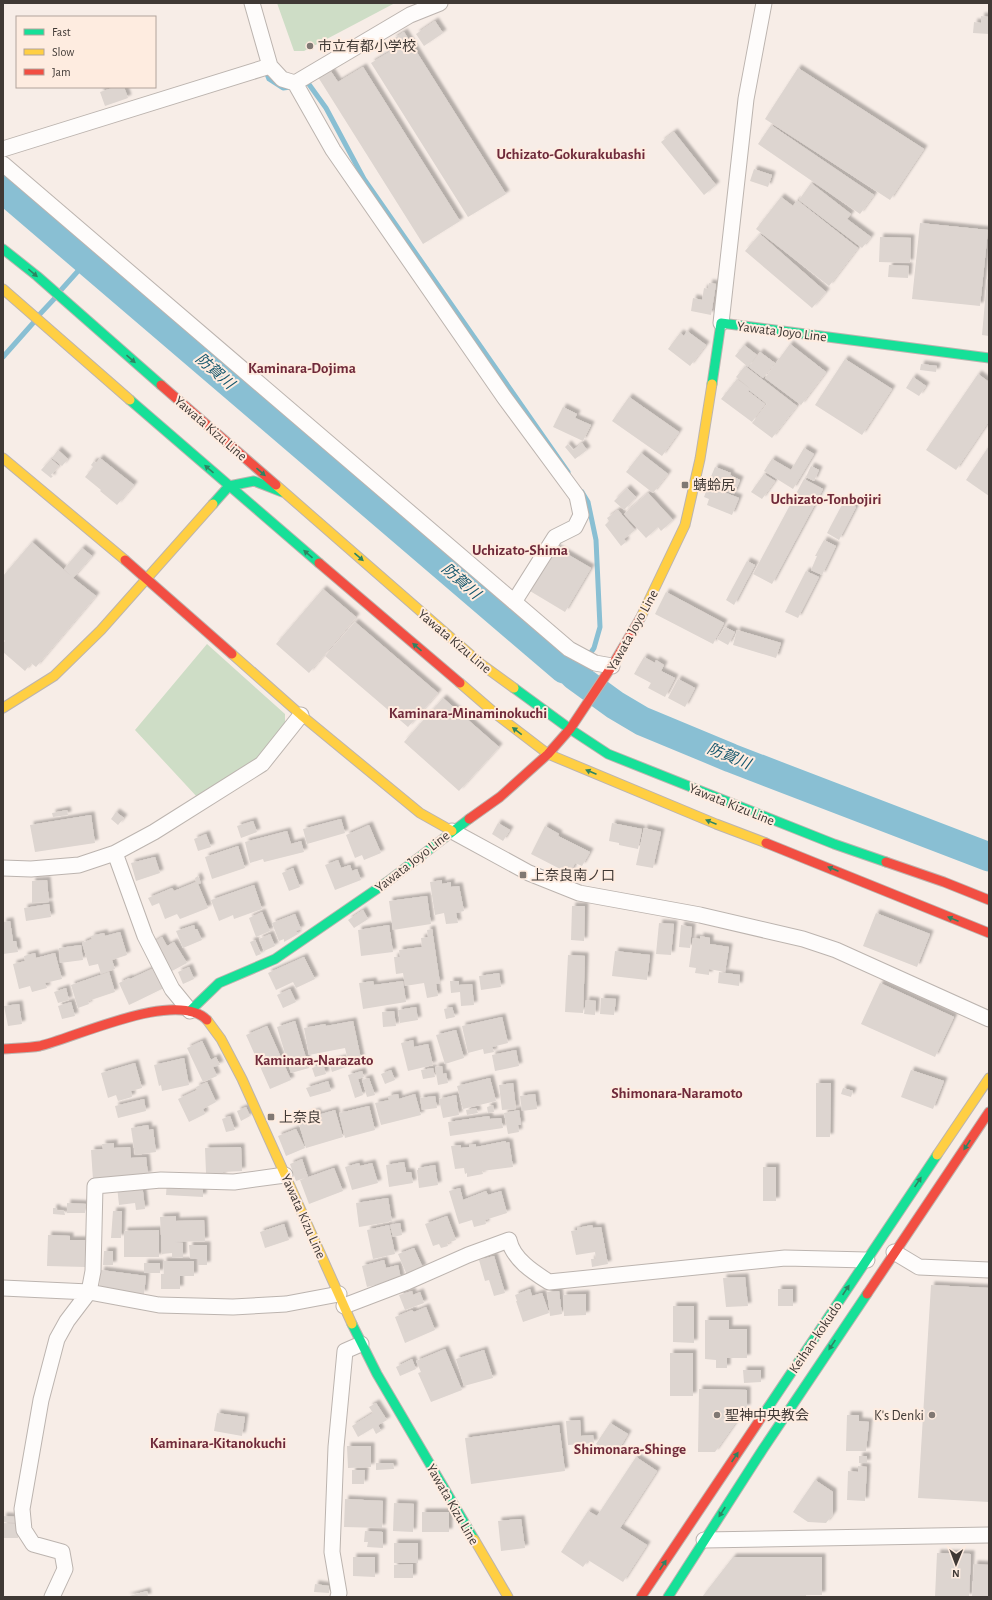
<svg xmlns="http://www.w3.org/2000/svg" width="992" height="1600" font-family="'Alegreya Sans','Noto Sans JP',sans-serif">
  <defs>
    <filter id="shadow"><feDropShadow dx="3.5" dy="-3.5" stdDeviation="1" flood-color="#0004"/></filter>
  </defs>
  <rect width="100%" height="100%" fill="#f7ede7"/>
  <path fill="#ceddc6" d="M277,3H395L304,51H294Z
    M207,644L285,714V726L258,762L198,798L135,730Z"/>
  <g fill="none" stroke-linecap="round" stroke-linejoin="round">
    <path stroke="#89bfd3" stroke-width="5" d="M265,69L269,79L283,88L291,87
      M303,84L308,83L326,108L364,179L568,472
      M61,290L87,261
      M40,314L55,298
      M3,357L34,322
      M575,676L594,648L600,627L596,540L588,502L582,492"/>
    <path stroke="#89bfd3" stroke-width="29" d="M3,189L564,669L569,670L575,676L615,705L642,721L731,758L989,857"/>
  </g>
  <path fill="#ddd5d0" filter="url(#shadow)" d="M981,16L989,17V34L973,33L974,22L981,23Z
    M435,21L443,33L424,46L416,34Z
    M404,32L506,194L468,217L371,63L398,47L393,39Z
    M363,67L460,221L423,244L318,77L330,70L338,82Z
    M798,68L924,149L890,200L765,119Z
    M115,87H124L128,98L105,106L100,92Z
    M771,125L874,195L860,214L758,144Z
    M674,132L716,185L704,195L661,142Z
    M754,169L772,175L768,187L750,181Z
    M811,183L851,214L847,219L871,237L862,248L799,200Z
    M781,197L793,206L797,200L858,248L829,286L756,229Z
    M920,223L988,230L980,306L912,299Z
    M760,234L826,292L812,308L745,251Z
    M880,237L911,238L910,263L879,262Z
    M889,265L909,266L908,278L888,277Z
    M987,279L989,280V336L982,335Z
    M709,283L716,284L711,315L691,311L693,298L702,300L704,288L708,289Z
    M687,331L706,345L690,366L668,349L680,333L684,336Z
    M790,344L826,372L801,405L765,378Z
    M744,345L757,355L748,367L735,356Z
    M760,352L775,363L763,378L749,367Z
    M845,359L892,389L862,435L815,405Z
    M921,364L937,366L936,372L920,370Z
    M745,366L797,406L772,438L752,423L767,404L749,390L748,391L765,404L752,422L721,399L737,379L752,390L736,377Z
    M978,374L989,382V421L956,470L926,450Z
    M913,377L926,386L919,396L906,388Z
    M629,397L679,432L662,456L612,421Z
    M563,407L577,414L575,418L591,425L583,441L553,427Z
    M582,443L587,450L575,459L565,447L568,444L573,450Z
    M989,446V496L966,480Z
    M804,448L814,454L793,489L764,471L772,459L791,470Z
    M58,450L68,459L62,466L52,458Z
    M641,453L668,474L653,493L626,472Z
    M100,458L134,485L117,505L100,491L101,490L85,477L93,467L91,465L94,461L96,463Z
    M51,459L59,466L51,475L53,476L51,478L41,470Z
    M811,466L819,470L814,481L806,477Z
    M715,467L731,473L730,475L740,480L734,494L708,484Z
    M764,474L775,481L762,499L751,492Z
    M804,479L823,489L772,584L753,574Z
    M708,486L739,498L732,515L707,505L709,499L704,497Z
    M627,488L636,497L624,510L614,501Z
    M648,493L673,520L661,531L658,527L646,538L624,514Z
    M844,501L856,507L839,540L827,533Z
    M618,510L635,530L624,539L626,542L621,546L605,525L609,521L607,518Z
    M824,540L836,546L822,575L811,570L817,556H815Z
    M32,542L71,576L64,569L82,548L92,556L73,578L96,596L36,667L31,663L25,671L3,652V643L5,641L3,639V576Z
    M555,547L591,568L565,612L530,591Z
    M747,561L755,565L734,605L726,600Z
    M806,571L819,577L798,618L785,612Z
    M323,589L356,617L309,673L276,644Z
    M666,592L724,623L713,644L655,614Z
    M355,622L438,693L408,727L325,656Z
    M725,627L735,632L728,645L717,639Z
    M737,630L781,643L776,658L733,645Z
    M644,657L655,663L656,660L664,665L661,671L675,678L665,697L648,688L651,683L634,674Z
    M678,679L695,688L685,707L668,698Z
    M443,698L499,747L459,791L404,742Z
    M67,810L68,815L53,817L52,813Z
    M116,812L124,818L118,825L111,819Z
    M91,815L95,843L35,852L30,825Z
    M341,819L345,833L307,844L303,829Z
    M253,821L257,832L241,838L237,826Z
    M498,823L510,830L503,841L492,834Z
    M612,823L642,829L638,849L619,845V843L609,841Z
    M369,825L381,853L364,860L362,855L355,858L346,835Z
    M545,826L559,834L558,836L590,852L582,866L575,863L570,874L531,854Z
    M644,828L661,832L653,868L636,865Z
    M287,831L291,844L301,841L304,852L264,862L263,859L250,863L245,842Z
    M206,834L211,847L198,851L194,839Z
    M238,846L245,868L212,879L205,857Z
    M155,857L160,873L136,881L131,863Z
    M338,860L341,868L350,865L352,871L357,869L361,880L335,890L325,865Z
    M293,868L300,887L289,891L282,873Z
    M198,876L201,883L198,884L208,908L180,919L177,914L165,919L159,903L152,906L148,898L172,888L174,891L196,882L195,878Z
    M47,880L49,902L32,903V881Z
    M442,880V884L451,882V887L459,886L464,911L456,913L458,923L446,924L444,913L435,915L430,882Z
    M254,885L262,909L234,919L233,915L219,921L211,900Z
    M427,896L431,924L393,930L389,901Z
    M49,904L51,917L26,921L24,908Z
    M572,906H585L584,941L571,940Z
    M363,910L368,919L354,928L348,920Z
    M262,912L270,931L256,937L249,918Z
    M876,913L930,934L917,967L863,946Z
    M295,914L301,929L296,931L298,934L284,942V939L279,941L272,923Z
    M10,921L13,941H16L18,952L3,954V922Z
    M659,923L674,924L671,955L656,954Z
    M194,925L195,929H197L202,940L183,948L176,931Z
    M389,925L393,952L361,956L358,930Z
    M681,925L692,927L690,948L679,947Z
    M432,929L440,983L436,984L438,996L427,998L424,983L405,986L403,973L396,974L394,957H400L399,950L422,947L421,938L428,937L427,930Z
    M120,932L127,955L112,960L115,969L101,974L98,964L89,966L82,943L92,939L91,936L104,933L105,936Z
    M270,934L275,946L264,951L259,939Z
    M700,936L710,938V944L729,947L725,972L709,969V975L695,973L696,968L689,967L693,938L700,939Z
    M162,937L167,946L174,942L187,963L168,973L151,944Z
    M255,940L261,954L256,956L250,942Z
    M81,945L83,960L60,963L59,948Z
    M615,951L650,955L647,980L612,976Z
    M35,953L36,958L55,953L62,979L45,983L47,988L32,992L30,986L19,989L13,964L25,961L24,956Z
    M568,955L585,956L583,1013L565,1012Z
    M304,957L315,979L296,988L293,982L276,990L268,973Z
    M189,967L194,979L183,984L178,972Z
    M154,968L164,988L129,1005L119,983L129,978L130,979Z
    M109,972L115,992L88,1001L89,1004L78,1008L71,985Z
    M719,972L740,975L739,986L718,983Z
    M499,973L501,987L481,990L479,976Z
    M373,981L374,985L403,981L406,1002L363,1009L359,983Z
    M450,981H459V985L472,984L474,1005L461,1006L460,992L451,993Z
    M880,983L954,1017L935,1057L861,1024Z
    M66,988L69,1000L58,1003L54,992Z
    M290,989L296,1002L283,1008L277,995Z
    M601,998L616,999L614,1015L600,1014Z
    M586,1000L596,1001L595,1015L584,1014Z
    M71,1002L75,1016L62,1019L58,1006Z
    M19,1004L22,1024L8,1026L4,1006Z
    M416,1007L418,1020L400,1023L398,1010Z
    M452,1007L455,1017L446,1019L444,1009Z
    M394,1011L396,1026L383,1027L382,1012Z
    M502,1017L508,1043L492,1047L494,1052L484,1054L483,1049L468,1053L462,1026Z
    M295,1021L309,1068L291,1073L277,1027Z
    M353,1021L361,1059L348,1061L345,1048L309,1055L304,1028L325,1024L326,1026Z
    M267,1026L291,1080L270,1089L246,1035Z
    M456,1030L464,1058L445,1064L436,1035Z
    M413,1040L414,1047L428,1044L433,1065L408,1071L401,1043Z
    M202,1041L211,1060L216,1057L220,1065L213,1067L217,1076L203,1082L187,1048Z
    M516,1050L519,1066L495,1071L492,1055Z
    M184,1058L189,1085L162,1091L161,1085L159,1086L154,1065Z
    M343,1058L346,1067L332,1072L329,1062Z
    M135,1063L142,1088L131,1091L132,1097L118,1101L116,1095L108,1098L101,1073Z
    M323,1064L326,1074L315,1077L312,1068Z
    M442,1066L443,1074L446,1073L448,1083L438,1085L435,1067Z
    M433,1068L435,1077L423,1079L421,1070Z
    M391,1070L395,1080L385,1084L381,1074Z
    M911,1070L944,1081L933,1109L901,1097Z
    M362,1071L364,1077L358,1079L363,1095L355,1098L348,1075Z
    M369,1078L375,1095L367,1097L362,1080Z
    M490,1078L496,1101L463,1109L457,1086Z
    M328,1081L331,1091L310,1097L306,1088Z
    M207,1082L216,1102L203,1109L205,1114L189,1122L178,1099L197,1090L196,1087Z
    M513,1083L516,1109L502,1110L499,1085Z
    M816,1083H831L830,1137H816Z
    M843,1088L853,1091L851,1097L841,1094Z
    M398,1094L399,1099L415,1094L421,1115L381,1125L375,1103L389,1100L388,1096Z
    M535,1094L537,1109L522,1111L520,1096Z
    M456,1095L459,1115L443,1118L439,1099Z
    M435,1096L437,1108L422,1110L420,1098Z
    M144,1099L146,1111L118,1118L115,1106Z
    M493,1105L494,1112L488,1113L487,1107Z
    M369,1106L375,1130L345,1138L339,1113Z
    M246,1107L250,1116L241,1121L237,1111Z
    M476,1108L478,1113L467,1115L466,1110Z
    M335,1110L343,1137L306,1148L298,1120L307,1117L306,1115L317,1111L318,1115Z
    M519,1110L521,1125H518L519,1132L508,1134L504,1113Z
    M230,1116L235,1130L226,1132L222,1119Z
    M489,1116L490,1119L501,1118L503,1128L450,1136L448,1122Z
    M148,1125L149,1130L153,1129L156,1152L135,1155L131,1128Z
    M296,1129L305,1148L286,1156L278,1136Z
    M506,1141V1143L509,1142L513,1167L482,1171L483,1174L467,1177V1173L465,1174L464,1168L455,1169L451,1146L461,1145V1148L469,1147V1145L476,1144V1147Z
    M114,1143V1148L130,1147L131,1158L146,1157L148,1175L93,1180L91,1150L103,1149L102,1144Z
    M241,1147L242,1171L223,1172V1176H214V1173H206L205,1148Z
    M302,1159L308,1177L296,1181L290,1164Z
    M404,1162L406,1172H411L413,1183L389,1187L386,1165Z
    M359,1163L360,1166L372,1163L378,1183L352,1190L345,1167Z
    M435,1165L438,1185L419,1188L417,1170H418V1168Z
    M763,1167H776V1201H763Z
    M334,1168L343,1191L309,1204L300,1180Z
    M167,1181L203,1183V1197L166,1195Z
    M142,1183L145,1209L136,1210L135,1203L119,1205L117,1186Z
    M460,1188L463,1200L486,1191L488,1195L501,1191L507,1213L485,1220L486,1224L474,1227L472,1220L459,1224L449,1191Z
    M388,1198L392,1222L389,1221V1222L359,1227L356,1203Z
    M67,1203L86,1204L85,1213H67Z
    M53,1208H57V1210L64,1211L65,1215L53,1214Z
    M113,1211H122L121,1238H111Z
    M176,1216V1221L204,1220L205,1241L175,1242L183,1243V1257L172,1258V1253L162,1254L160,1217Z
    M447,1216L456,1240L447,1243L448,1246L441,1248L439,1244L433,1246L425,1224Z
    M400,1223L402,1235L393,1237L390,1225Z
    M284,1224L289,1240L265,1248L260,1232Z
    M389,1225L395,1254L373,1259L367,1230Z
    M592,1225L593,1228L601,1227L608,1264L592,1267L591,1259H596L595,1252L576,1255L571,1231L577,1230V1228Z
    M159,1230V1257H124V1231Z
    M48,1235L70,1236V1240H87L86,1267L47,1266Z
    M189,1245H207V1265H198V1259L190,1258Z
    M414,1248L423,1268L407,1275L398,1254Z
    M104,1251H113V1265H103Z
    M494,1256L505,1293L494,1296L489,1280L485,1281L479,1260Z
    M384,1260L386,1268L398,1265L401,1279L367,1287L362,1266Z
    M163,1261H194V1276H180V1289H161V1274H164Z
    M144,1263H160V1273H144Z
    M101,1270L146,1276L144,1294L99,1287Z
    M745,1277L748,1306L726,1307L723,1278Z
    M931,1285L989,1288V1502L918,1498Z
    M530,1289L532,1296L542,1293L549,1313L523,1322L516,1301H517L515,1295Z
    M778,1289H793V1306H778Z
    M412,1291L413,1295L420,1292L424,1303L405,1310L399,1295Z
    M559,1291L562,1314L550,1316L547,1292Z
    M586,1294V1315L564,1316L563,1295Z
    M673,1306H694V1343L673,1342Z
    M426,1307L435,1330L405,1343L395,1317L412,1310L414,1312Z
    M705,1320H729V1329H747V1358H727V1368H716V1360L705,1359Z
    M445,1349L462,1390L431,1402L418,1373L421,1372L416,1361Z
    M484,1350L493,1378L464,1386L456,1359Z
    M670,1353H693V1396H670Z
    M412,1359L416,1369L400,1376L396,1367Z
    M743,1370H761V1382L744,1383Z
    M699,1389L747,1390V1408H736V1422L715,1452H698Z
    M376,1403L387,1420L378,1425L381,1431L376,1434L373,1428L358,1437L352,1426L373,1413L369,1407Z
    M217,1413L245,1417L242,1436L214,1431Z
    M847,1415H859V1421L869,1422L866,1451H846Z
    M580,1420L581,1436L593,1435L594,1443L568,1445L566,1421Z
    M610,1423L628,1434L615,1456L596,1444Z
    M559,1425L565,1471L471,1484L465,1438Z
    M347,1446H371V1467L348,1468Z
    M859,1456H867V1463H859Z
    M636,1457L657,1471L620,1528L647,1545L623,1582L588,1560L583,1567L561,1552L588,1511L597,1516Z
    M376,1463H393L394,1469L376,1470Z
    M858,1466L867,1467L865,1501L847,1500L848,1471L858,1472Z
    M352,1470H365L364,1484H352Z
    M815,1480L833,1492V1514L826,1523L808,1522L793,1512Z
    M345,1499L383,1501L382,1528L344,1527Z
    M394,1503L414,1504L413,1532L393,1531Z
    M422,1512H449V1532H422Z
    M3,1516L17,1517V1523L3,1522Z
    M521,1519L525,1548L501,1551L498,1521Z
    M3,1523L19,1524L18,1538H3Z
    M365,1531L383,1532V1548L367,1547L368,1542H364Z
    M394,1543H418V1563H394Z
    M937,1553L971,1554L969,1597H935Z
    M353,1557H375V1577L353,1576Z
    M733,1557H822V1595H806V1597H702Z
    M413,1564V1578H394V1565Z
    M974,1564L989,1565V1597H972Z
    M315,1584L329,1586V1593L314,1592Z
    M147,1591L148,1597H126Z"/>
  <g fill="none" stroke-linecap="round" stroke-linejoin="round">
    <g stroke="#bcb4af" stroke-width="17">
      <path id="street" d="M252,3L270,66L282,79L295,83L333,150L504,397L577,496L581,515L575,527L555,537L514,602
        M295,83L410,15L440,3
        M3,149L270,66
        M3,164L569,649L595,663L612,666
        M721,323L746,99L764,3
        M452,831L529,873L579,893L700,915L803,939L836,950L989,1019
        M115,853L145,936L172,989L190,1011
        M3,868L31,869L79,865L115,853L154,832L262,764L301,715
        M894,1252L919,1267L989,1270
        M3,1288L89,1292L159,1305L233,1307L286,1304L339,1294
        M344,1306L407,1282L468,1255L509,1240C513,1259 533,1272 549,1282L785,1258L867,1260
        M704,1540L989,1535
        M52,1597L65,1569L62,1552L33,1544L24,1530L22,1509L41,1400L57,1339L67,1321L89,1292L93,1271L95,1186L161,1180L234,1182L285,1175
        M338,1597L339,1593L332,1552L336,1447L345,1351L361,1344"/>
    </g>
    <g stroke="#bcb4af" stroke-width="11">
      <path id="fast" d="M3,249L37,276L161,385
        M712,384L721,323L989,358
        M130,400L319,563
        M213,504L229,486L254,481L282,492
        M514,688L570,729L608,754L834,844L886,862
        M190,1011L219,983L275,959L387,882L469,819
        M352,1324L377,1374L474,1539
        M763,1415L937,1155
        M668,1597L763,1449L867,1294"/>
    </g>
    <g stroke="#bcb4af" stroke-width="11">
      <path id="slow" d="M3,289L130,400
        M3,458L125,560
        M276,485L481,664L514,688
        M641,617L685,525L700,459L712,384
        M232,654L301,715L420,813L452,831
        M460,683L497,715L548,754L716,824L766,843
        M3,708L54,676L101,630L213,504
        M207,1020L221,1039L242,1079L352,1324
        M937,1155L989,1078
        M474,1539L508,1597"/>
    </g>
    <g stroke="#bcb4af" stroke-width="11">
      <path id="jam" d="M161,385L276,485
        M125,560L232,654
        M319,563L460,683
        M469,819L500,797L548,754L570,729L612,666L641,617
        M766,843L989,933
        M886,862L944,882L989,900
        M3,1049C15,1048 28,1048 40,1046C77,1037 177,989 207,1020
        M867,1294L989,1112
        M641,1597L763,1415"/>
    </g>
    <use href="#street" stroke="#fefcfb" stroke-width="15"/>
    <use href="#fast" stroke="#16e098" stroke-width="9"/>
    <use href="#slow" stroke="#ffcf43" stroke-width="9"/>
    <use href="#jam" stroke="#f24e42" stroke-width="9"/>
  </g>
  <defs><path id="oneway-solid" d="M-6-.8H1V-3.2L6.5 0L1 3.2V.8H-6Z"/></defs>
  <g fill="#2d8462">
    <use href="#oneway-solid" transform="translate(33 273) rotate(40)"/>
    <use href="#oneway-solid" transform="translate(131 359) rotate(41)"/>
    <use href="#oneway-solid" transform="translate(209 469) rotate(-139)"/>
    <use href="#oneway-solid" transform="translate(261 472) rotate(41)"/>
    <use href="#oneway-solid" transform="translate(308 554) rotate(-139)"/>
    <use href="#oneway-solid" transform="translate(359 557) rotate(41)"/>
    <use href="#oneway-solid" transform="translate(417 647) rotate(-139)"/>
    <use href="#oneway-solid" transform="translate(517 731) rotate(-143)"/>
    <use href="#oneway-solid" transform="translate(591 772) rotate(-157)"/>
    <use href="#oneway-solid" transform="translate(711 822) rotate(-158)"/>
    <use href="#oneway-solid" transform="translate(833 869) rotate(-157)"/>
    <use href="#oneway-solid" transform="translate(953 919) rotate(-158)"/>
    <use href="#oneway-solid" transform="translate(967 1145) rotate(124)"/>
    <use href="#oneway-solid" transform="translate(918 1182) rotate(-56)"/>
    <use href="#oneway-solid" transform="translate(846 1290) rotate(-56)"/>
    <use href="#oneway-solid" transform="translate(832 1345) rotate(124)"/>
    <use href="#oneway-solid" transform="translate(735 1457) rotate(-56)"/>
    <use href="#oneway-solid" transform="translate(722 1512) rotate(123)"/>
    <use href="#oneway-solid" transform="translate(663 1565) rotate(-56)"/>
  </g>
  <g fill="#807873" stroke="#feece0" stroke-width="1.5">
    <circle cx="310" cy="46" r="4"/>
    <rect x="681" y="481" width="8" height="8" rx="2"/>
    <rect x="519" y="871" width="8" height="8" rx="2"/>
    <rect x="267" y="1113" width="8" height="8" rx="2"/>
    <circle cx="717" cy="1415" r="4"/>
    <circle cx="932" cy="1415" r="4"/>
  </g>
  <g text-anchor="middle" stroke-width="4" stroke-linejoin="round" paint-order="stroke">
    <g font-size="14" fill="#403935" stroke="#feece0" text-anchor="start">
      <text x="318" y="51">市立有都小学校</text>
      <text x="693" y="490">蜻蛉尻</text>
      <text x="531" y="880">上奈良南ノ口</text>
      <text x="279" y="1122">上奈良</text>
      <text x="725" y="1420">聖神中央教会</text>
      <text x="924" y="1420" text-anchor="end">K's Denki</text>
    </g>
    <g font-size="14" fill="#403935" stroke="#feece0">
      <text transform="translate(782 331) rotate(7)" y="5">Yawata Joyo Line</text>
      <text transform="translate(211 428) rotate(41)" y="5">Yawata Kizu Line</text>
      <text transform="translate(632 630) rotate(-61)" y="5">Yawata Joyo Line</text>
      <text transform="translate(455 641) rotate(40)" y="5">Yawata Kizu Line</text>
      <text transform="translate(732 804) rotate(22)" y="5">Yawata Kizu Line</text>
      <text transform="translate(412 861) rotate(-38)" y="5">Yawata Joyo Line</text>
      <text transform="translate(304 1216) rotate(66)" y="5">Yawata Kizu Line</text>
      <text transform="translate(815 1337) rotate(-56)" y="5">Keihan-kokudo</text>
      <text transform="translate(453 1504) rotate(60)" y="5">Yawata Kizu Line</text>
    </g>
    <g font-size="15" font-weight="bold" fill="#702a3a" stroke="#feece0">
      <text x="571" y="159">Uchizato-Gokurakubashi</text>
      <text x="302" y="373">Kaminara-Dojima</text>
      <text x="826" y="504">Uchizato-Tonbojiri</text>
      <text x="520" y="555">Uchizato-Shima</text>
      <text x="468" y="718">Kaminara-Minaminokuchi</text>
      <text x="314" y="1065">Kaminara-Narazato</text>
      <text x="677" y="1098">Shimonara-Naramoto</text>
      <text x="218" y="1448">Kaminara-Kitanokuchi</text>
      <text x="630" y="1454">Shimonara-Shinge</text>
    </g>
    <g font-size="15" font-style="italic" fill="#14576d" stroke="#feece0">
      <text transform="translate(215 371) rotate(41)" y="5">防賀川</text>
      <text transform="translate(461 581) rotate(41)" y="5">防賀川</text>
      <text transform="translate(729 756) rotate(22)" y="5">防賀川</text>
    </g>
  </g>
  <rect width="992" height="1600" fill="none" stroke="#403935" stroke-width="8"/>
  <rect x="16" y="16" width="140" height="72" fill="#feece0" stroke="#b2a49c"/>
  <rect x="24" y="29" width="20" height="6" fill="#16e098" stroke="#b2a49c"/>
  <text x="52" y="36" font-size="12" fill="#403935">Fast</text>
  <rect x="24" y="49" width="20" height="6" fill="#ffcf43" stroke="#b2a49c"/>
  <text x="52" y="56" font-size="12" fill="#403935">Slow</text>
  <rect x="24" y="69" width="20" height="6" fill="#f24e42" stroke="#b2a49c"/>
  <text x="52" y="76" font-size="12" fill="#403935">Jam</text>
  <g transform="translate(956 1564) rotate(181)" stroke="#feece0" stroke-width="3" paint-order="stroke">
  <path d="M0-3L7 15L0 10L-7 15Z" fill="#403935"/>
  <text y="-6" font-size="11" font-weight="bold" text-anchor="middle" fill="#403935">N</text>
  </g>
</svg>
